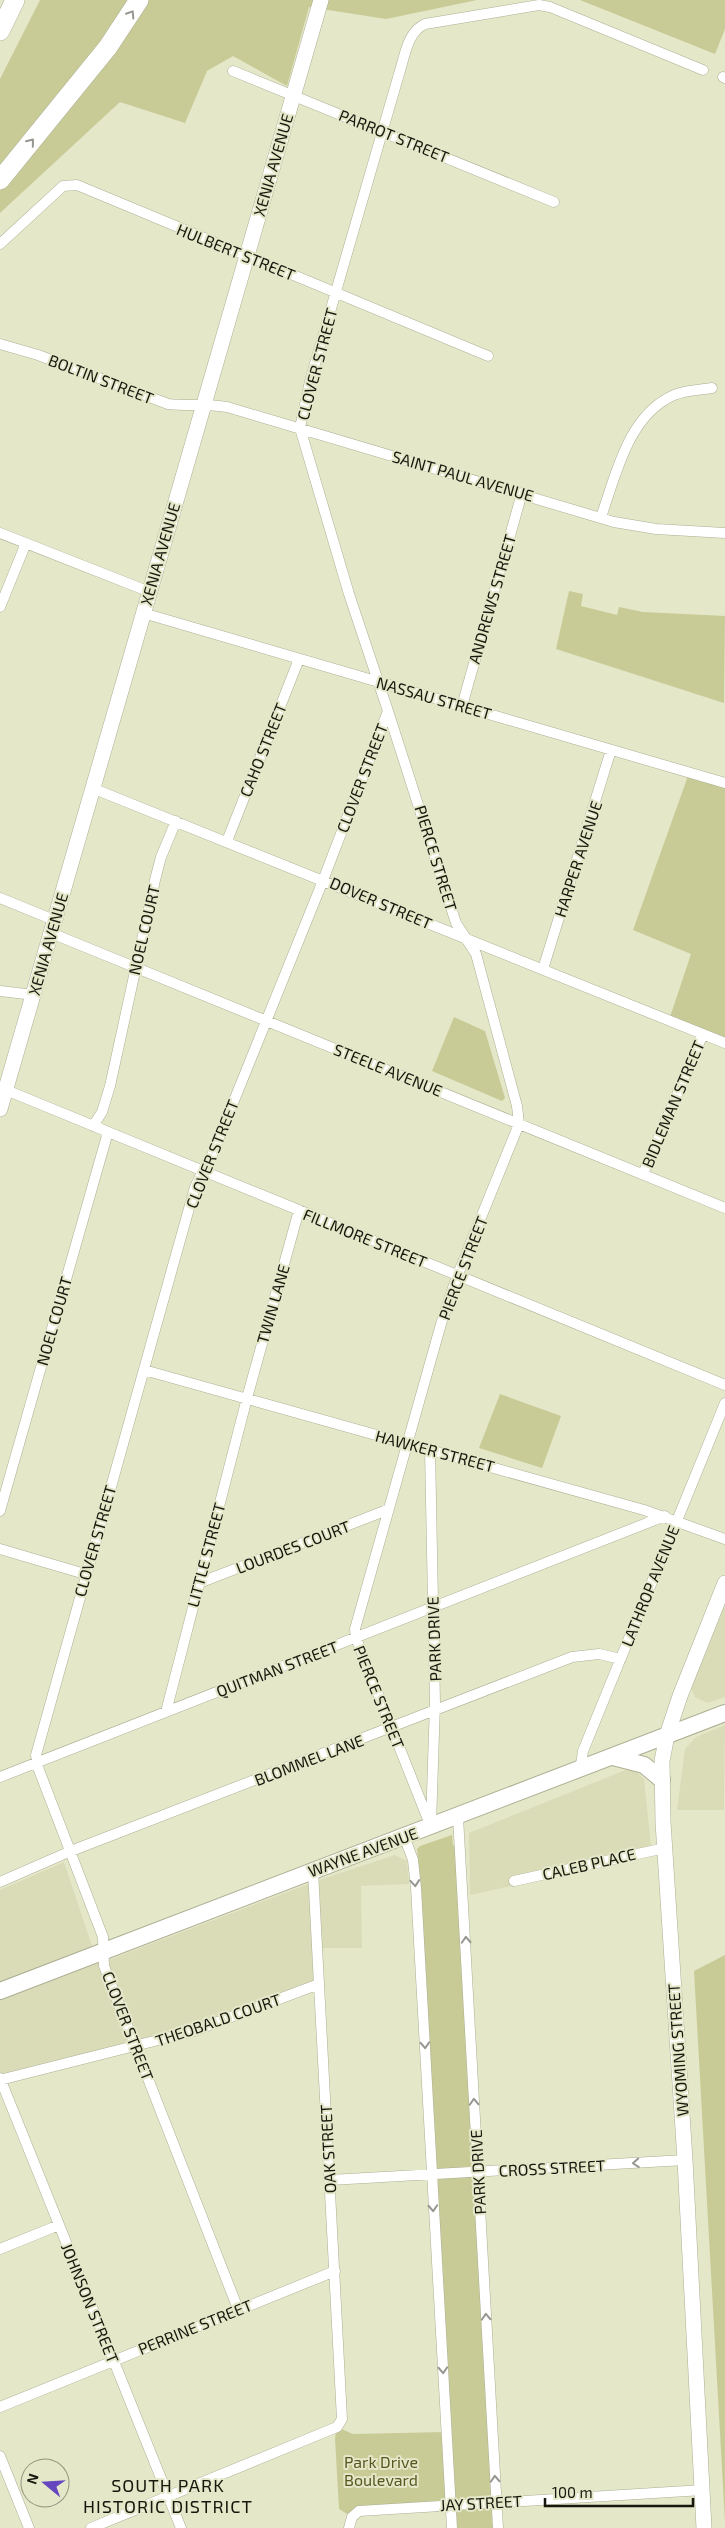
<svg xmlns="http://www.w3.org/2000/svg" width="725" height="2528" font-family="'Exo 2',sans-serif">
  <rect width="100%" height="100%" fill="#e5e7c9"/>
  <path fill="#dadcb8" d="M725,1599V1697L708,1703L695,1697L691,1688L693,1677Z
    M725,1725L724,1810H677L685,1749L696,1737Z
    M628,1769L637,1772L644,1779L652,1855L470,1895L469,1833Z
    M395,1855L407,1861L409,1884L361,1886L362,1948H320L316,1981L204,2024L0,2077V1890L64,1862L98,1964L319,1880Z"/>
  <path fill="#c8cb96" d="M40,0H477L386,19L309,7L287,86L233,56L207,71L185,123L120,102L0,213V79Z
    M580,0H725V29L715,54Z
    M569,591L583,594L581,606L617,615L619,607L643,612L725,616L724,703L556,649Z
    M689,773L725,783V1043L669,1020L691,954L633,930Z
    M454,1017L485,1031L505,1098L502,1101L432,1071Z
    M500,1394L561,1416L542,1468L479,1448Z
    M452,1835L453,1845L459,1848L498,2528H452L451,2505L352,2517L339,2509L335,2438L337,2427L353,2434L446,2432L413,1860L418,1858L417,1849L420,1846Z
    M725,1955V2522L694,1971Z"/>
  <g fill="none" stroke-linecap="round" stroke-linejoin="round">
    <g stroke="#adaf93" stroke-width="11">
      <path id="street" d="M233,71L554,202
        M723,77L725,78
        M0,244L63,186L77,185L488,356
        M0,344L38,355L168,404C188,406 207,404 227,407L614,522L656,529L725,533
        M601,517C616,475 628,415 674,395C685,390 700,390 712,388
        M0,533L150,592
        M0,607L26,543
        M143,613L725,783
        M462,706L522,493
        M388,711L456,923L476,954L517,1106L519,1124L456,1279L441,1324L355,1629L356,1638L431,1827
        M92,788L725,1043
        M227,841L299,659
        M0,898L54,920
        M51,933L725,1208
        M543,969L611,750
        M0,991L34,995
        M6,1090L725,1385
        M93,1126L102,1112L110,1086L155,880L161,857L176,821
        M643,1174L703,1034
        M144,1370L644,1510L725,1539
        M430,1450L435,1703L431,1824
        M0,1511L108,1132
        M0,1549L85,1574
        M199,1583L387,1510
        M166,1712L247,1398L299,1210
        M586,1768L581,1765L583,1751L725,1403
        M0,1777L665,1516
        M458,1817L498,2528
        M404,1836L413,1860L416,1888L452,2528
        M514,1881L665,1848
        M0,1882L71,1851L572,1657L599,1654L621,1659
        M0,2078L181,2528
        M0,2080L194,2031L319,1984
        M330,2180L685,2160
        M0,2249L59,2225
        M238,2309L104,1966L103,1937L39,1770L36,1755L195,1187L203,1171L208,1165L322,883L388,711L349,594L300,428L310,381L399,74C405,56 407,32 425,24L539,5L550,7L703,70
        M0,2407L335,2271
        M0,2456L29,2528
        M91,2528L337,2427L342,2419L313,1871
        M349,2528L352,2517L359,2511L703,2490"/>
    </g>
    <g stroke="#adaf93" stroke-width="16">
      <path id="secondary" d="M0,1109L321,0
        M704,2528L685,2160L663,1822L662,1761L667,1735L680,1696L725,1583"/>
    </g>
    <g stroke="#adaf93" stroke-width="18">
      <path id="primary" d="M613,1757L644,1765L662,1780
        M0,1991L725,1713"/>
    </g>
    <g stroke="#adaf93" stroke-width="20">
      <path id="highway" d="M0,31L15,0
        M0,180L108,47L139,0"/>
    </g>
    <use href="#street" stroke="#fff" stroke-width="10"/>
    <use href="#secondary" stroke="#fff" stroke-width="15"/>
    <use href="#primary" stroke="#fff" stroke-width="16"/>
    <use href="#highway" stroke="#fff" stroke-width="19"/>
  </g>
  <defs><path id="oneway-chevron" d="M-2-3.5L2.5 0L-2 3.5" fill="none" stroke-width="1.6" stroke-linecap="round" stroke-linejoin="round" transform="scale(1.25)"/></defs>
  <g stroke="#979792">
    <use href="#oneway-chevron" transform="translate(131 14) rotate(-57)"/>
    <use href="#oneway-chevron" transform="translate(31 142) rotate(-51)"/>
    <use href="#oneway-chevron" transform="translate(415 1883) rotate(85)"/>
    <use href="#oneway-chevron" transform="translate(466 1940) rotate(-93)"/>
    <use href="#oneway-chevron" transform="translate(425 2045) rotate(87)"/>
    <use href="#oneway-chevron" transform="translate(474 2102) rotate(-93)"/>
    <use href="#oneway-chevron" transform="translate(636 2163) rotate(176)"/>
    <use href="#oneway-chevron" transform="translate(433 2208) rotate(87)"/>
    <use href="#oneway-chevron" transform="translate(486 2317) rotate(-93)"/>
    <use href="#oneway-chevron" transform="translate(443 2370) rotate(87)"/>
    <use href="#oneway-chevron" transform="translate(495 2479) rotate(-93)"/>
  </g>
  <g text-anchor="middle" stroke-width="4" stroke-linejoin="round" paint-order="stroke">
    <g font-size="16" fill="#17180d" stroke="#e5e7c9">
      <text transform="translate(394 136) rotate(22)" y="6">PARROT STREET</text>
      <text transform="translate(273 165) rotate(-74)" y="6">XENIA AVENUE</text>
      <text transform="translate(236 252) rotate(22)" y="6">HULBERT STREET</text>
      <text transform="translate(317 364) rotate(-75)" y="6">CLOVER STREET</text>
      <text transform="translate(101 379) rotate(21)" y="6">BOLTIN STREET</text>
      <text transform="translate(463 476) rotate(16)" y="6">SAINT PAUL AVENUE</text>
      <text transform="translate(160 554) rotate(-74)" y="6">XENIA AVENUE</text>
      <text transform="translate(492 599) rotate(-74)" y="6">ANDREWS STREET</text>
      <text transform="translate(434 698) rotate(16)" y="6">NASSAU STREET</text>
      <text transform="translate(263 750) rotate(-68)" y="6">CAHO STREET</text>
      <text transform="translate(362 778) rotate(-69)" y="6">CLOVER STREET</text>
      <text transform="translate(436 858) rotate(73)" y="6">PIERCE STREET</text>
      <text transform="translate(578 859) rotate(-72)" y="6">HARPER AVENUE</text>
      <text transform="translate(381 903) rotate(23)" y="6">DOVER STREET</text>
      <text transform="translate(144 930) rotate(-77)" y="6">NOEL COURT</text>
      <text transform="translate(48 944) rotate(-74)" y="6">XENIA AVENUE</text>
      <text transform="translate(388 1070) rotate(22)" y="6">STEELE AVENUE</text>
      <text transform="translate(673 1104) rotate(-67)" y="6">BIDLEMAN STREET</text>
      <text transform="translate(212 1154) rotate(-68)" y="6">CLOVER STREET</text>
      <text transform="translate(365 1238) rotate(22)" y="6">FILLMORE STREET</text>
      <text transform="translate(463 1268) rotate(-69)" y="6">PIERCE STREET</text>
      <text transform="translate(273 1304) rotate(-74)" y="6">TWIN LANE</text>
      <text transform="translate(54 1321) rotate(-74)" y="6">NOEL COURT</text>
      <text transform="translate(435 1451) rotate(15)" y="6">HAWKER STREET</text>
      <text transform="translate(95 1541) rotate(-74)" y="6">CLOVER STREET</text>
      <text transform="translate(293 1547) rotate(-21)" y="6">LOURDES COURT</text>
      <text transform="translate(206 1555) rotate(-75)" y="6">LITTLE STREET</text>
      <text transform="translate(650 1586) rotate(-68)" y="6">LATHROP AVENUE</text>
      <text transform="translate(434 1639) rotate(-92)" y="6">PARK DRIVE</text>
      <text transform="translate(277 1669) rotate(-21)" y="6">QUITMAN STREET</text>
      <text transform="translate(379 1697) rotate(68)" y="6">PIERCE STREET</text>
      <text transform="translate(309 1760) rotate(-21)" y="6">BLOMMEL LANE</text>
      <text transform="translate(363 1852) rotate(-20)" y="6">WAYNE AVENUE</text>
      <text transform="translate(589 1864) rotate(-13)" y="6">CALEB PLACE</text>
      <text transform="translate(218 2020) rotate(-19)" y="6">THEOBALD COURT</text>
      <text transform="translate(128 2026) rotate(69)" y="6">CLOVER STREET</text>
      <text transform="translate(678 2050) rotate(-94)" y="6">WYOMING STREET</text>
      <text transform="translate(328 2149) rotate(-93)" y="6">OAK STREET</text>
      <text transform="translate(552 2168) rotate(-3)" y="6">CROSS STREET</text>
      <text transform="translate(478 2172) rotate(-93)" y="6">PARK DRIVE</text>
      <text transform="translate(90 2303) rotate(68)" y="6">JOHNSON STREET</text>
      <text transform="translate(195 2327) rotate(-22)" y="6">PERRINE STREET</text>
      <text transform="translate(481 2503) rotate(-3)" y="6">JAY STREET</text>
    </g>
    <g font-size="16" fill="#575820" stroke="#e5e7c9">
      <text x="381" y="2468">Park Drive<tspan x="381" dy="18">Boulevard</tspan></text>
    </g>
    <g font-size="18" letter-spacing="1" fill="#17180d" stroke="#e5e7c9">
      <text x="168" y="2492">SOUTH PARK<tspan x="168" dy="21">HISTORIC DISTRICT</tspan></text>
    </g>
  </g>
  <g transform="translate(45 2483) rotate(288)"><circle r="24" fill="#e5e7c9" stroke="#93947e"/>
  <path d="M0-4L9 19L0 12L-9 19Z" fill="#6646bf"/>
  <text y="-8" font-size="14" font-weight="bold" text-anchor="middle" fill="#17180d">N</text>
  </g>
  <path d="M545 2498v8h148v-8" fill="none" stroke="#17180d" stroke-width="2.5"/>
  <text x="552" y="2498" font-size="15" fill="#17180d" stroke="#e5e7c9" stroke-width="4" paint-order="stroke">100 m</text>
</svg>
